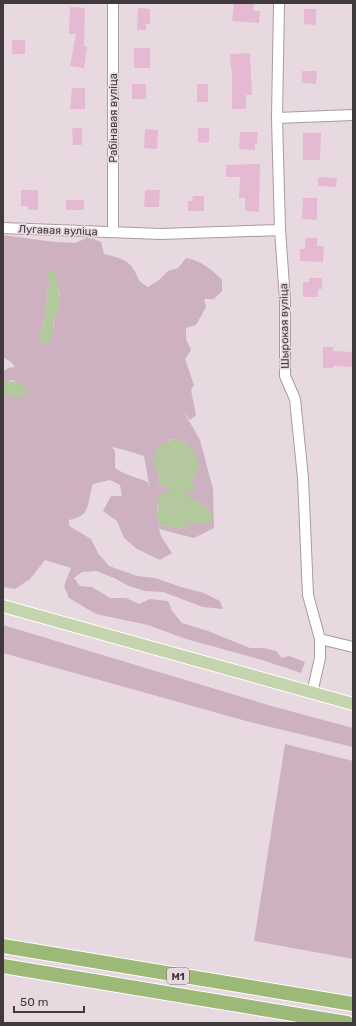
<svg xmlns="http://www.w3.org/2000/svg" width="356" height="1026" font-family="Rubik,sans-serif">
  <rect width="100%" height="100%" fill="#e8d9e1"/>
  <path fill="#cdb1c1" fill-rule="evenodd" d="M3,235L55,242L75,243L89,237L101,242L104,254C116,257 128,259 134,270C140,281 137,280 148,287L159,280L168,271L178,268L186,258C202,261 211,269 222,280V291L214,299H204L206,307L196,325L186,328V339L191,350L185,359L194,385L191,390L196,415L190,420L183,410L200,440L213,489L214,528L194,538L159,529L161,536L172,553L160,560L137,549L124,538L117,521L103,511L111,496H122L120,485L110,480L93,484C86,503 93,515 69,520V526L91,539L98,553L109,566L137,576L155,578L181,587L204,593L220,601L223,609L203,607L163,592L145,591L129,586L114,578L96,571L82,572L74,578L80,586L92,587L110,598H126L139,604L150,599L168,601L172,611L182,623L208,631L250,648H264L276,651L282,658L289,656L305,662L301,673L262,660L186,639L148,625L96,614L69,598L64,586L71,568L45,560L30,579L15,589L3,587V396L28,394L24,388L13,380L6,382L3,379V372L8,368L15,367L11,362L3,357ZM48,278C74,295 50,312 54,332L41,344L39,336L45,316L47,300L46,293L50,284ZM177,439L185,443L199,472L193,478L188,492L185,495L209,509L190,523L185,529C176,529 169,525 160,525L157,517V505L173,490L157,484L160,477C150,463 161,451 169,440ZM112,447L128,451L144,456L150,489L148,482C136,477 125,475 115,468V451Z
    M3,625L275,707L353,728V747L246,721L3,653Z
    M285,744L353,761V959L254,941Z"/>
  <path fill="#b4c89d" d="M50,269L55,272L57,277L56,283L59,290L60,298V305L53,324L54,331L48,344L41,345L39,336L45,316L47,300L46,293L50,284L45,274Z
    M3,379L6,382L19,381L29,394L21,397L3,396Z
    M177,439C194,447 199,453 199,472L193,478L191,484L195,488L194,493L188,492L186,495L209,509L212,517L210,523H190L185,529C176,529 169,525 160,525L157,517L158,497L166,492L172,490L157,484L160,477C156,472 156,467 152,462L157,458L154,453C160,444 167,440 177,439Z"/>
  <path fill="#e6b9d3" d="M234,3L254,4L253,11H260L259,23L232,21Z
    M70,7L85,8L84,46L87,47L84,68L70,66L76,34H69Z
    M138,8L150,9V24H146V30H137Z
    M304,9H316V25L304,24Z
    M12,40H25V54H12Z
    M134,48H150V68H134Z
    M250,53L252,95H246V109H232V70H231L230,54Z
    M302,71H317L316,84L302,83Z
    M132,84H146V99H132Z
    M197,84H208V102H197Z
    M72,88H85V109H70Z
    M72,128H82V145H73Z
    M198,128H209V142L198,143Z
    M145,129L158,130L157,149L144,148Z
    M240,132H258L257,144H255V150L239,149Z
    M303,133H321L320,160H303Z
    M260,164L259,212L245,211V198H239L240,177H226V165Z
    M318,177L337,178L336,187L318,186Z
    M21,190H38V210H28V206H21Z
    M145,190H160L159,207H144Z
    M193,196H204V211H188V201H192Z
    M303,198H317V220L302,219Z
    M66,200H84V210H66Z
    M305,238H317V246H324L323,262L300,261V249H305Z
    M309,278H322V289H318V297H303V282H309Z
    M323,347H333V351L353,352V367L333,366V368H323Z"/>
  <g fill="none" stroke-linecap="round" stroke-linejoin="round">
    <g stroke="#a89ba2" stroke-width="12">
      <path id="minor" d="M113,3V232
        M279,3L277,118L280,230L285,300V376L295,399L303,478L308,595L320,639V658L312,693
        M277,118L353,115
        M3,228L161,234L280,230
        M320,639L353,647"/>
    </g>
    <g stroke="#fff" stroke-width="14">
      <path id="major" d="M3,606L353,704"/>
    </g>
    <g stroke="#fff" stroke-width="16">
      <path id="highway" d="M3,946L353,1004
        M3,966L347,1023"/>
    </g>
    <use href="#minor" stroke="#fff" stroke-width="10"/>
    <use href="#major" stroke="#c4d5ad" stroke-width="12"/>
    <use href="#highway" stroke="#9cb977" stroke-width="14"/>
  </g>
  <g text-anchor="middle" stroke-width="3.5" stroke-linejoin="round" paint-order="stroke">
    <rect fill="#e8d9e1" stroke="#726a6e" stroke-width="1" x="167" y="968" width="22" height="16" rx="3"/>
    <g font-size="10" font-weight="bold" fill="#403a3d">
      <text x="178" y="980">М1</text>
    </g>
    <g font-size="11" fill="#403a3d" stroke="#e8d9e1">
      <text transform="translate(113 118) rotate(-90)" y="4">Рабінавая вуліца</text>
      <text transform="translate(58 230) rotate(2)" y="4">Лугавая вуліца</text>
      <text transform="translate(284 326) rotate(-91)" y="4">Шырокая вуліца</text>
    </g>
  </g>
  <rect width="356" height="1026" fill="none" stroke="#403a3d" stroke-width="8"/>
  <path d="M14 1006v6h70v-6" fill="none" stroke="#403a3d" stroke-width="2"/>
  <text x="20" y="1006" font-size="12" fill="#403a3d" stroke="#e8d9e1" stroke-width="3" paint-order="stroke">50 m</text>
</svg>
